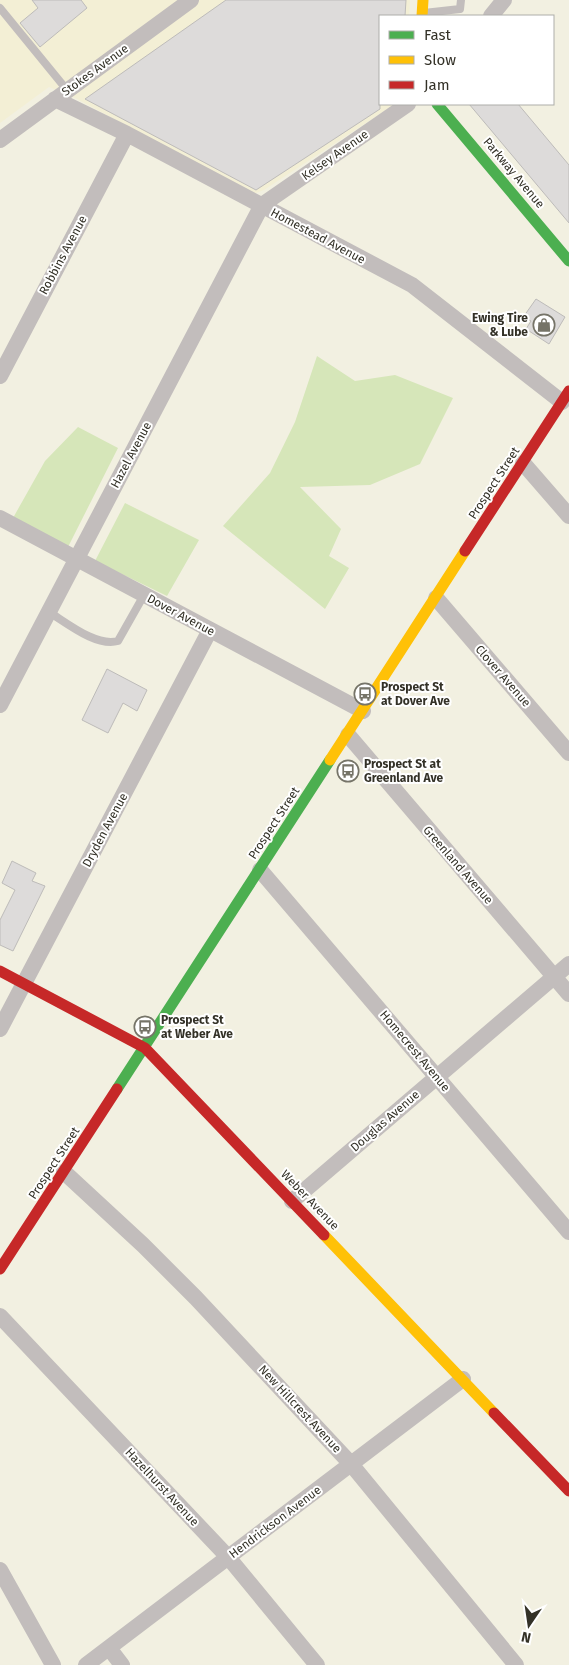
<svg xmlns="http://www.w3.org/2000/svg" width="569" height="1665" font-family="'Fira Sans',sans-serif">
  <rect width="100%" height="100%" fill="#f2f0e1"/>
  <path fill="#f3efd5" d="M0,0H410L409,16H380V104H395L264,190L253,194L77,99L49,87L0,123Z"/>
  <path fill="#d6e6b9" d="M317,356L355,381L395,375L453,398L420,464L370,485L300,487L341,529L329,556L349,568L325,609L223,526L270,473L295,422Z
    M78,427L118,448L68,547L13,518L45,461Z
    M125,503L199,540L167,596L95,561Z"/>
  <path fill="#dddbda" stroke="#bdbbb9" d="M32,0H81L87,8L40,47L20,23L38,8Z
    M226,0H406L405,16H380V109L256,190L85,99Z
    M469,104H518L569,165V223Z
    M536,299L565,317L549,344L526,329L531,321L524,316Z
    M107,669L147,690L137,711L123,703L108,733L82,720Z
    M12,861L36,873L32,881L45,886L13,951L0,945V920L15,890L2,883Z"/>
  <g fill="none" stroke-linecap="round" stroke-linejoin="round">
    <path stroke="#c2bdbc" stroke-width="8" d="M0,8L67,90
      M424,13L460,9L461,0
      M49,612C67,623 96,647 118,641L144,595"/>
    <path stroke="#c2bdbc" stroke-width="16" d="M491,16L504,0
      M55,99L127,134L412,285L562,402
      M0,140L191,0
      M0,376L127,134
      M523,463L569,516
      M0,518L363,711
      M436,598L569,753
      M0,705L262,205L408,104
      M348,735L569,994
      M260,870L569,1232
      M0,1029L210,630
      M64,1172L143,1245L196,1298L351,1464L516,1665
      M292,1201L569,964
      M0,1316L228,1557L317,1665
      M0,1570L53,1665
      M109,1648L122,1665
      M86,1665L463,1379"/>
    <path stroke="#4caf50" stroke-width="11" d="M437,104L569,261
      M117,1089L330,760"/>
    <path stroke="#ffc107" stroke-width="11" d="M422,16L423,0
      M330,760L465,551
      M324,1235L494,1413"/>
    <path stroke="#c62828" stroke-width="11" d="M465,551L569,391
      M0,971L145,1048L324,1235
      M0,1269L117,1089
      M494,1413L569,1491"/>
  </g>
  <defs>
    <g id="shop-ring" transform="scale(1.125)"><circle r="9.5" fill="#fff" stroke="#767468" stroke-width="1.5"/><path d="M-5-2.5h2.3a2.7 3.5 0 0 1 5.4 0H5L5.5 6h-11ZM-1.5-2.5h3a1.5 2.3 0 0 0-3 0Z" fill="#767468"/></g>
    <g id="bus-ring" transform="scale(1.125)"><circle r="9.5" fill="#fff" stroke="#767468" stroke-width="1.5"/><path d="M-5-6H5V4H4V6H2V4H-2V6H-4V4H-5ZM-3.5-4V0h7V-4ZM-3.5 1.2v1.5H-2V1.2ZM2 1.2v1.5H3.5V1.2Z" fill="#767468"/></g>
  </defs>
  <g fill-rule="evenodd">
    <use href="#shop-ring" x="544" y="325"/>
    <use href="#bus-ring" x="365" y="694"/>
    <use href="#bus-ring" x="348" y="771"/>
    <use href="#bus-ring" x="145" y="1027"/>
  </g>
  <g text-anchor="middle" stroke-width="4" stroke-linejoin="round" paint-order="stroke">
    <g font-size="12" fill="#333127" stroke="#fff">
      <text transform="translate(95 70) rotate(-36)" y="4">Stokes Avenue</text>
      <text transform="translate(335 155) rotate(-35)" y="4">Kelsey Avenue</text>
      <text transform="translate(514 173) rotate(50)" y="4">Parkway Avenue</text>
      <text transform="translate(318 236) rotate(28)" y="4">Homestead Avenue</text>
      <text transform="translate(63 255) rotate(-62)" y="4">Robbins Avenue</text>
      <text transform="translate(131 455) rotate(-62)" y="4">Hazel Avenue</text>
      <text transform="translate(494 483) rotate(-57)" y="4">Prospect Street</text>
      <text transform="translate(181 615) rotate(28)" y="4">Dover Avenue</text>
      <text transform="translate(503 676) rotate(49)" y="4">Clover Avenue</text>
      <text transform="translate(274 823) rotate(-57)" y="4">Prospect Street</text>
      <text transform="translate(105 830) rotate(-62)" y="4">Dryden Avenue</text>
      <text transform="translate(458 865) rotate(49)" y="4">Greenland Avenue</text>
      <text transform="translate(415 1051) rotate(50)" y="4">Homecrest Avenue</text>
      <text transform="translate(385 1121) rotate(-41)" y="4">Douglas Avenue</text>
      <text transform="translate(54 1163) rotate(-57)" y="4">Prospect Street</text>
      <text transform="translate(310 1200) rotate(46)" y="4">Weber Avenue</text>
      <text transform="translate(300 1409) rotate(47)" y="4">New Hillcrest Avenue</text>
      <text transform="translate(162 1487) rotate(47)" y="4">Hazelhurst Avenue</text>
      <text transform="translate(275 1522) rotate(-37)" y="4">Hendrickson Avenue</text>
    </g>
    <g font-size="12" font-weight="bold" fill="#333127" stroke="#fff" text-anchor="start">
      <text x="528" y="322" text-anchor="end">Ewing Tire<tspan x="528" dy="14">&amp; Lube</tspan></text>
      <text x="381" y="691">Prospect St<tspan x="381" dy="14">at Dover Ave</tspan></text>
      <text x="364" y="768">Prospect St at<tspan x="364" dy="14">Greenland Ave</tspan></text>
      <text x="161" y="1024">Prospect St<tspan x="161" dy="14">at Weber Ave</tspan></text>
    </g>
  </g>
  <rect x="379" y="15" width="175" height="90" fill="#ffffff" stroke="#adada9"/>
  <rect x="389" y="31" width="25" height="8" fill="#4caf50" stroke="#adada9"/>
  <text x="424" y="40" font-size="15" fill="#333127">Fast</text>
  <rect x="389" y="56" width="25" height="8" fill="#ffc107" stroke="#adada9"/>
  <text x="424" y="65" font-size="15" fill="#333127">Slow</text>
  <rect x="389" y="81" width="25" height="8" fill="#c62828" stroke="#adada9"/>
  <text x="424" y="90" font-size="15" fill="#333127">Jam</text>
  <g transform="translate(529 1625) rotate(193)" stroke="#ffffff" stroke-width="4" paint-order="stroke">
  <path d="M0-4L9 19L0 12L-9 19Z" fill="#333127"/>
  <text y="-8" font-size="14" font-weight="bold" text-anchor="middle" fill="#333127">N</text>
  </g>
</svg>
